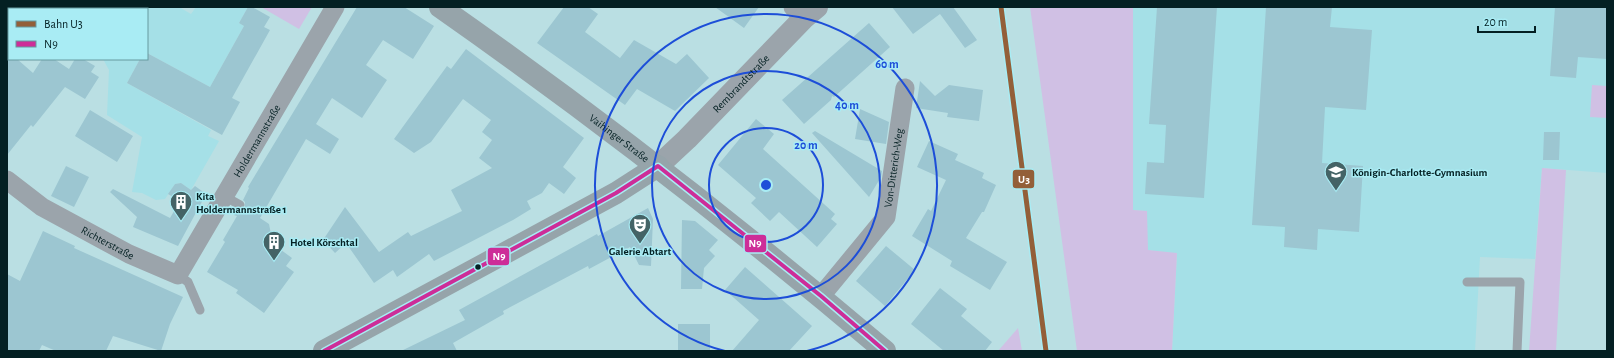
<svg xmlns="http://www.w3.org/2000/svg" width="1614" height="358" font-family="'Alegreya Sans',sans-serif">
  <rect width="100%" height="100%" fill="#badfe3"/>
  <path fill="#a5e0e7" d="M131,7H179L191,14L196,7H248L239,23L244,26L210,87L147,53V9H130Z
    M1133,7H1607V173L1542,168L1535,259L1480,257L1475,351H1172L1177,254L1147,250V211L1133,210Z
    M103,59H140L127,83L211,130L208,136L219,141L191,190L181,183L175,184L165,199L156,200L142,193L132,192L142,137L107,115L109,70Z"/>
  <path fill="#d0c0e4" d="M261,7H312L299,29Z
    M1030,7H1133V210L1147,211L1148,250L1177,253L1172,351H1077Z
    M1592,85L1607,86V118L1590,117Z
    M1542,168L1566,170L1556,351H1529Z
    M1018,328L1022,351H997H998Z"/>
  <path fill="#9cc6d1" d="M248,7H252L270,17L264,27L270,30L232,98L240,102L222,135L127,83L140,59H147V53L210,87L244,26L239,23Z
    M357,7H404L434,26L413,59L383,40L366,65L387,80L362,118L332,98L316,124L339,139L330,154L306,139L260,218L269,224L273,244L292,258L286,266L294,272L264,313L236,293L238,290L207,272L225,242L223,240L237,216L234,215L237,210H243L245,208V202L243,200L249,188L248,187Z
    M564,7H588L598,14L585,32L620,58L634,40L676,64L687,54L709,78L675,111L637,89L625,105L537,43Z
    M715,7H759L744,28Z
    M892,7H953L977,40L965,48L940,14L913,34Z
    M1157,7H1217L1204,198L1145,194L1147,162L1164,163L1166,125L1149,124Z
    M1266,7H1332L1330,27L1372,30L1366,110L1325,107L1322,163L1363,166L1359,232L1318,229L1317,250L1284,247L1285,227L1252,225Z
    M1555,7H1607V59L1578,57L1576,78L1550,76Z
    M869,23L890,47L834,97L832,96L831,100L804,124L782,100Z
    M466,49L584,138L563,167L576,178L564,194L549,183L542,193L527,201L531,209L513,220L434,261L429,254L397,277L393,270L374,283L346,243L335,253L323,240L345,207L379,252L408,232L411,236L462,211L451,190L492,168L479,158L492,140L482,132L491,120L463,99L431,142L414,153L394,139L447,66L451,69Z
    M7,50L9,51V59H17L33,73L42,59H54L69,69L75,59H83L95,66L91,72L99,77L85,99L65,87L33,127L31,125L7,155Z
    M920,81L935,96L949,85L983,90L979,121L947,117L948,113L916,108Z
    M860,109L889,122L886,144L855,139Z
    M90,110L133,136L117,162L75,136Z
    M756,119L774,134L763,149L835,214L831,219L837,224L817,247L779,212L770,221L751,203L756,198L718,165Z
    M815,131L882,171L881,177L869,197L812,133Z
    M1544,132H1560L1559,160H1543Z
    M929,141L958,154L955,160L984,173L982,178L996,185L984,212H982L966,238L1007,262L990,290L950,266L952,261L912,236L928,209L931,211L946,180L917,167Z
    M66,166L89,177L74,207L51,196Z
    M181,183L191,190L195,186L206,194L178,246L133,227L137,217L110,192L113,189L170,218L180,201L168,194L175,184Z
    M648,208L653,219L651,266L639,265L630,247L589,269L588,266L503,311L504,314L453,343L457,351H401L465,320L459,310L597,234L598,236Z
    M682,220L695,221L718,240L709,250L715,256L704,268L702,289H681Z
    M43,231L75,246L74,248L183,297L170,324L161,351L113,336L106,351H56L42,345L39,351H7V274L20,281Z
    M886,246L915,270L885,306L856,281Z
    M745,267L812,326L789,351H732L759,320L725,290Z
    M940,288L967,309L961,316L992,342L985,351H944L911,324Z
    M678,324H710V351H678Z"/>
  <g fill="none" stroke-linecap="round" stroke-linejoin="round">
    <path stroke="#9ba4ab" stroke-width="9" d="M224,196L240,205
      M178,275L188,282L200,310
      M1467,282H1520L1517,351"/>
    <g stroke="#9ba4ab" stroke-width="19">
      <path d="M793,7L804,18"/>
      <path id="s1" d="M7,180L42,207L129,254L178,275L335,7"/>
      <path id="s2" d="M821,296L886,217L905,88"/>
    </g>
    <path stroke="#9ba4ab" stroke-width="22" id="s3" d="M658,166L687,139L804,18L817,7"/>
    <g stroke="#96a4aa" stroke-width="22">
      <path id="s4" d="M440,7C594,115 742,230 885,351"/>
      <path d="M324,351L616,193L658,166"/>
    </g>
    <g stroke="#a9ecf4" stroke-width="7">
      <path id="bus-1" d="M324,351L616,193L658,166L821,296L885,351"/>
    </g>
    <use href="#bus-1" stroke="#cd2d98" stroke-width="4"/>
    <g stroke="#a9ecf4" stroke-width="8">
      <path id="rail-1" d="M1001,7L1046,351"/>
    </g>
    <use href="#rail-1" stroke="#935f39" stroke-width="5"/>
  </g>
  <g fill="none" stroke="#1d4ed8" stroke-width="2">
    <circle cx="766" cy="185" r="57"/>
    <circle cx="766" cy="185" r="114"/>
    <path d="M725 351A171 171 0 1 1 807 351"/>
  </g>
  <defs>
    <g id="school-pin" transform="scale(1.15)"><path d="M0 17L-7.5 6A9.5 9.5 0 1 1 7.5 6Z" fill="#446366" stroke="#a9ecf4"/><path d="M0-5L7-2L0 1L-7-2ZM-4 1L0 2.5L4 1V4Q0 6-4 4Z" fill="#fff"/></g>
    <g id="building-pin" transform="scale(1.15)"><path d="M0 17L-7.5 6A9.5 9.5 0 1 1 7.5 6Z" fill="#446366" stroke="#a9ecf4"/><path d="M-4-6H4V6H1V3H-1V6H-4ZM-2.5-4.3h1.7v1.8h-1.7ZM.8-4.3h1.7v1.8H.8ZM-2.5-1h1.7V.8h-1.7ZM.8-1h1.7V.8H.8Z" fill="#fff"/></g>
    <g id="theatre-pin" transform="scale(1.15)"><path d="M0 17L-7.5 6A9.5 9.5 0 1 1 7.5 6Z" fill="#446366" stroke="#a9ecf4"/><path d="M-5-5.5Q0-4 5-5.5V0Q5 5 0 6Q-5 5-5 0ZM-3.3-2.5H-1v1.5H-3.3ZM1-2.5H3.3v1.5H1ZM-2.8 1Q0 5.5 2.8 1Z" fill="#fff"/></g>
  </defs>
  <g fill-rule="evenodd">
    <use href="#school-pin" x="1336" y="172"/>
    <use href="#building-pin" x="181" y="202"/>
    <use href="#theatre-pin" x="640" y="225"/>
    <use href="#building-pin" x="274" y="242"/>
  </g>
  <circle fill="#042023" stroke="#a9ecf4" stroke-width="1.5" cx="478" cy="267" r="3.5"/>
  <g text-anchor="middle" stroke-width="3" stroke-linejoin="round" paint-order="stroke">
    <g font-size="11" fill="#042023" stroke="#a9ecf4">
      <text dy="4" stroke="none"><textPath href="#s3" startOffset="117">Rembrandtstraße</textPath></text>
      <text dy="4" stroke="none"><textPath href="#s4" startOffset="222">Vaihinger Straße</textPath></text>
      <text dy="4" stroke="none"><textPath href="#s1" startOffset="352">Holdermannstraße</textPath></text>
      <text dy="4" stroke="none"><textPath href="#s2" startOffset="152">Von-Ditterich-Weg</textPath></text>
      <text dy="4" stroke="none"><textPath href="#s1" startOffset="119">Richterstraße</textPath></text>
    </g>
    <g font-size="11" font-weight="bold" fill="#042023" stroke="#a9ecf4" text-anchor="start">
      <text x="1352" y="176">Königin-Charlotte-Gymnasium</text>
      <text x="196" y="200">Kita<tspan x="196" dy="13">Holdermannstraße 1</tspan></text>
      <text x="290" y="246">Hotel Körschtal</text>
      <text x="640" y="255" text-anchor="middle">Galerie Abtart</text>
    </g>
  </g>
  <circle cx="766" cy="185" r="6" fill="#1d4ed8" stroke="#a9ecf4" stroke-width="2"/>
  <g font-size="12" text-anchor="middle" font-weight="bold" fill="#1d4ed8" stroke="#a9ecf4" stroke-width="3" stroke-linejoin="round" paint-order="stroke">
    <text x="887" y="68">60 m</text>
    <text x="847" y="109">40 m</text>
    <text x="806" y="149">20 m</text>
  </g>
  <g stroke="#a9ecf4" stroke-width="1.5">
    <rect x="1012" y="169" width="23" height="20" rx="4" fill="#935f39"/>
    <rect x="744" y="234" width="23" height="19" rx="4" fill="#cd2d98"/>
    <rect x="487" y="247" width="23" height="19" rx="4" fill="#cd2d98"/>
  </g>
  <g font-size="11" text-anchor="middle" font-weight="bold" fill="#fff">
    <text x="1024" y="183">U3</text>
    <text x="755" y="247">N9</text>
    <text x="499" y="260">N9</text>
  </g>
  <rect width="1614" height="358" fill="none" stroke="#042023" stroke-width="16"/>
  <rect x="8" y="8" width="140" height="52" fill="#a9ecf4" stroke="#679aa0"/>
  <rect x="16" y="21" width="20" height="6" fill="#935f39" stroke="#679aa0"/>
  <text x="44" y="28" font-size="12" fill="#042023">Bahn U3</text>
  <rect x="16" y="41" width="20" height="6" fill="#cd2d98" stroke="#679aa0"/>
  <text x="44" y="48" font-size="12" fill="#042023">N9</text>
  <path d="M1478 26v6h57v-6" fill="none" stroke="#042023" stroke-width="2"/>
  <text x="1484" y="26" font-size="12" fill="#042023" stroke="#a9ecf4" stroke-width="3" paint-order="stroke">20 m</text>
</svg>
